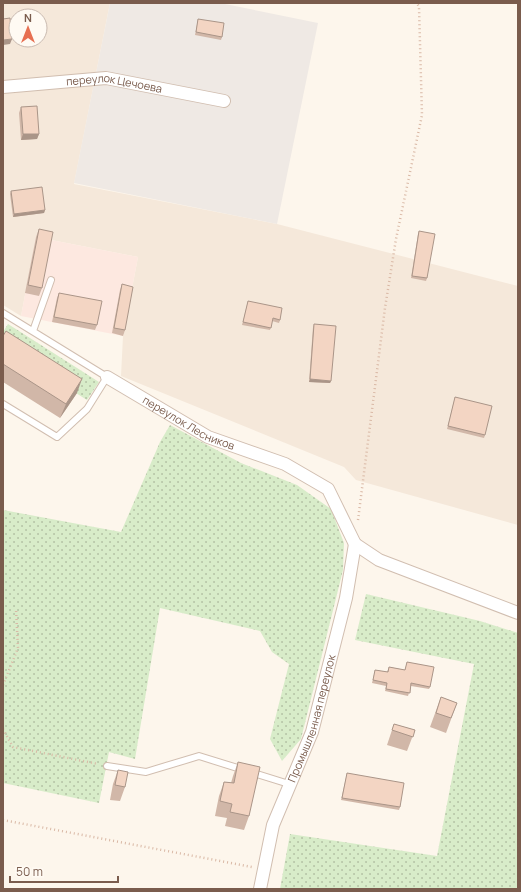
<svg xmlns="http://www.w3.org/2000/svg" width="521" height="892" font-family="Manrope,sans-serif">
  <defs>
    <pattern id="grass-dots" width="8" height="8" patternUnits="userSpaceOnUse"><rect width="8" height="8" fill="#d8ecc9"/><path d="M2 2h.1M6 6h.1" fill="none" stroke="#b4c2a5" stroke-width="1.8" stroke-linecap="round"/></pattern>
  </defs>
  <rect width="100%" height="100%" fill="#fdf6ec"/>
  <path fill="#f5e8da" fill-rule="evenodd" d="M3,3H110L74,184L277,224L518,286V525L356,480L344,467L121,376L123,336L138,257L36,237L21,316L3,305ZM16,16H40V40H16Z"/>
  <path fill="#fde8e0" d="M36,237L138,257L123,336L21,316Z"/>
  <path fill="#efe9e4" d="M110,3H220L318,23L277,224L74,183Z"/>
  <path fill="url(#grass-dots)" d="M8,324L99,382L87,400L3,347V332Z
    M170,425L241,463L297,485L331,509L344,543L343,570L301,739L282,761L270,739L289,664L272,652L260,631L160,608L135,759L109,752L99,803L3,783V510L121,532L160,442Z
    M366,594L480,621L518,633V889H280L290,834L437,856L474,664L355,640Z"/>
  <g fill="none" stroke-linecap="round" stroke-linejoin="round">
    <g stroke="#d1beb0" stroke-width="8">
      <path id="lane" d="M3,313L107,377L87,409L57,437L3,404
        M33,331L51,280
        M107,766L146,772L199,756L289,784"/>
    </g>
    <g stroke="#d1beb0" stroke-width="14">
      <g id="street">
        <path id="s1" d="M3,87L106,78L224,101"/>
        <path id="s2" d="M107,377L208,437L285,464L328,489L355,544"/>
        <path d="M355,544L379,560L518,613"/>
        <path id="s3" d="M260,889L273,825L312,732L346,598L355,544"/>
      </g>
    </g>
    <path stroke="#d9b8a5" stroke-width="2.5" stroke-dasharray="1 3" stroke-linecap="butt" d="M358,520L385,308L396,239L422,115L419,7L417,3
      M3,685L18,648L16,609
      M3,729L13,747L98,764
      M3,820L252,867"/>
    <use href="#lane" stroke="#fff" stroke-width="6"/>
    <use href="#street" stroke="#fff" stroke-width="12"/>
  </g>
  <path fill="#d1b7a8" d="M198,19L222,37L221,40L195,35Z
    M21,107L39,134L37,139L21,140L19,113Z
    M11,191L45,210L44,213L13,217L10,194Z
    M39,229L42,288L39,296L25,293L36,237Z
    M419,231L427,278L426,281L411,278L418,234Z
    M122,284L125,330L123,336L112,333L120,290Z
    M59,293L97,325L95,330L52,322L57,298Z
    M248,301L280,320L279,323L272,321L270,330L242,325Z
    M314,324L331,381L330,383L309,382L313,327Z
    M3,336L77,393L60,418L3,382Z
    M455,397L485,435L484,438L447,429Z
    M407,662L430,687L429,689L411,686L408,696L385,691L386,686L372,683L375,670L387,672L389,667L405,670Z
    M441,697L457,703L446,733L430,727Z
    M394,724L415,730L407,751L387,745Z
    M238,762L249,816L244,830L225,826L227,818L215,816L219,796L224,782L231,783L233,776Z
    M118,770L125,787L120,801L110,800L113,784Z
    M347,773L400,807L399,810L341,800Z"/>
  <path fill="#aa9588" d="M12,39L10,44L3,45V40Z
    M23,134H39L37,139L21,140Z
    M45,210L44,213L13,217L14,214Z
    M82,379L77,393L60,418L66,404Z
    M310,379L331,381L330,383L309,382Z"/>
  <path fill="#f3d5c3" stroke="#aa9588" d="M10,18L12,39L3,40V19Z
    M198,19L224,23L222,37L196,32Z
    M37,106L39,134H23L21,107Z
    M42,187L45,210L14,214L11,191Z
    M39,229L53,232L42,288L28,285Z
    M419,231L435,234L427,278L412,276Z
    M122,284L133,287L125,330L114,328Z
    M59,293L102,301L97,325L54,317Z
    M248,301L282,308L280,320L273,318L271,328L243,322Z
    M314,324L336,326L331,381L310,379Z
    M6,331L82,379L66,404L3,364V336Z
    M455,397L492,406L485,435L448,426Z
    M407,662L434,667L430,687L411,683L410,693L386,689L387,683L373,680L375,670L388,672L389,667L405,670Z
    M441,697L457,703L451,718L436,713Z
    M394,724L415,730L413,737L392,730Z
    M238,762L260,767L249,816L230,812L232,804L220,801L224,782L234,783Z
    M118,770L128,772L125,787L115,785Z
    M347,773L404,783L400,807L342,798Z"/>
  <g text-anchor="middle" stroke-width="4" stroke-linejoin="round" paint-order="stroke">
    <g font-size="11" fill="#7a5c4d" stroke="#fffaf3">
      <text dy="4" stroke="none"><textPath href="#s1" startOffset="112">переулок Цечоева</textPath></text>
      <text dy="4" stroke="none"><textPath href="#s2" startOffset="94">переулок Лесников</textPath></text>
      <text dy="4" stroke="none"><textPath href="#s3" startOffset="179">Промышленная переулок</textPath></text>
    </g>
  </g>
  <rect width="521" height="892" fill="none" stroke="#7a5c4d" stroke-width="8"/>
  <g transform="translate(28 28)"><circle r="19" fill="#fffaf3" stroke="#cabbb1"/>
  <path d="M0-3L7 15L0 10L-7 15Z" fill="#e76f51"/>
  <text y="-6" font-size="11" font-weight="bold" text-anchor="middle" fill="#7a5c4d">N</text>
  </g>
  <path d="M10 876v6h108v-6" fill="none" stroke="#7a5c4d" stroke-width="2"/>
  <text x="16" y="876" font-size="12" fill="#7a5c4d" stroke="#fffaf3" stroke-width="3" paint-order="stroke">50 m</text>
</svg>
